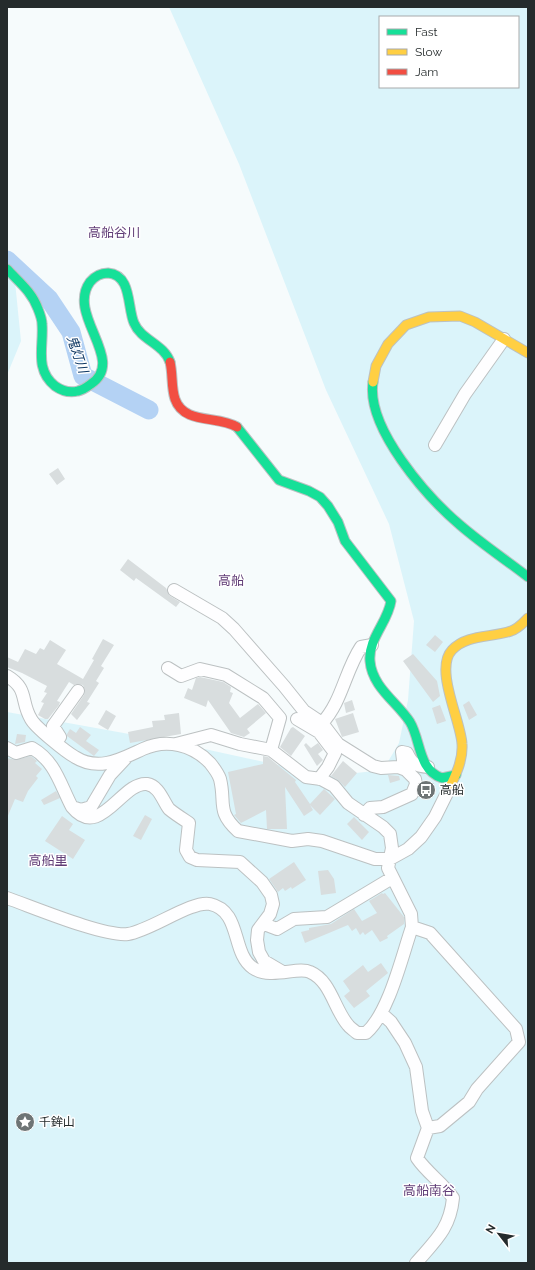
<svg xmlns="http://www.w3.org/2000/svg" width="535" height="1270" font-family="Raleway,'Noto Sans JP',sans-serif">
  <rect width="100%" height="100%" fill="#f6fbfc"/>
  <path fill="#dbf4fa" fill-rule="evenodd" d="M169,7H528V1263H7V712L168,741L329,776L383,770L399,743L408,700L414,621L389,524L326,390L239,164ZM380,17H518V87H380Z
    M7,255L14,272L21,341L7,375Z"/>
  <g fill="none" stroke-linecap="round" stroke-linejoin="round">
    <path stroke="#b4d2f4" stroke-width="19" d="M7,260L49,299L71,332L83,376L149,410"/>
  </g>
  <path fill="#d8ddde" d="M58,468L65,479L57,485L49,474Z
    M128,559L166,588L170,596L180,602L176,607L136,578L134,581L120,570Z
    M435,635L443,642L435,652L426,645Z
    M103,639L114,645L101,666L104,668L96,681L99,683L87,702L90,703L77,720L71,714L84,695L85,691L83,685L78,684L74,685L69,682L57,701L60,702L59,705L48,719H45L38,715L44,703L41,702L47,693L44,692L47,686L22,673L7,667V657L18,662L25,649L36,654L40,648L44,650L50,640L66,650L57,664L83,679L94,660L92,659Z
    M413,654L437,681L440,696L433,702L403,661Z
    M200,677L223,682L231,687L230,692L233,693L229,703L240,718L258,704L266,713L247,729L250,733L244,737L231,733L208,700L206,707L184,698L188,688L192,690L196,678Z
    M352,700L355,710L346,713L344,703Z
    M469,701L477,715L469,720L463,705Z
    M440,705L446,721L437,724L432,708Z
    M106,710L116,716L108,730L98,724Z
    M179,713L181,734L130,743L128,732L153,727L152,721L165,720L164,715Z
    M353,713L359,732L342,737L335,719Z
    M80,727L91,735L86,741L99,750L94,756L67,736V734L70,729L76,733Z
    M293,727L305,736L291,756L280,747L291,728Z
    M17,734L26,735L25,742L15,744Z
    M306,743L311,748L318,743L323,750L318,754L323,760L317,766L304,745Z
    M31,756L37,761L35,763L42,769L36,776L38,778L28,791L23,802L15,799L7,818V758L16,760Z
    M263,756L268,757L296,780L295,782L310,804L324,789L335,799L320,815L310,805L313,810L304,816L285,787L287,829H267L266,810L241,823L234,815L236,814L228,772L263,764Z
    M343,761L357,773L345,787L338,780L331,776Z
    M388,775L399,776L400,780L390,783Z
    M56,791L60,798L44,805L41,800Z
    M145,815L152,819L141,840L133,836Z
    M62,816L73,824L69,830L85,840L73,859L45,841Z
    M354,817L369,832L362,840L347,824Z
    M294,862L306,880L292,889L291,887L285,891L283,888L278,892L269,879Z
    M328,870L334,879L336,893L321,895L318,871Z
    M382,893L383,894L385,893L404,917V924L387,936L388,938L380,942L372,930L365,935L363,932L360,935L356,928L352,931L348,925L305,943L301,932L309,930V928L331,924L354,909L362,921L377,913L369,901Z
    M381,963L388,973L366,991L370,996L354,1008L344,996L350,991L343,981L363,965L368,972Z"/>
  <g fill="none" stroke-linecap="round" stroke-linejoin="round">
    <g stroke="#bcc1c2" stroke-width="14">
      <path id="street" d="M435,445L465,394L504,339
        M174,590L222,618L234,629L284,686L304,711L322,723L338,744L373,766L381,768L398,767L406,770L415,779L416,784L412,794L383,807L370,808L364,815
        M168,668L181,676L200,669L226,675L263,698L280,718L271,750
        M7,676C29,689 20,701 31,719C35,727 66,752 75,757C99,772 121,759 143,749C167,738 193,745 210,763C214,768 218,773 220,779C226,803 216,811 238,831L292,841L308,839L322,841L375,859H390L408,849L421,837L435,817L450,787
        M297,719L319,732L335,753L328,767L319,779
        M322,723C342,702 345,671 361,647L372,645
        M56,742L60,737L53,726L78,691
        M7,748L16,753L32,748C55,761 60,784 72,807L81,810L91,807L110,775L125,759
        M404,768L402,752L407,753C412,764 416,766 428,767
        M72,807C100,841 122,781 147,784C159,786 163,801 169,809C175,814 183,819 189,823L186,850L190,857L197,860L240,862L262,882L271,895L273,904L270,914L258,930L257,940L259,952L264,961L281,971
        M7,898C33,907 104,937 128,934C150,931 192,900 210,904C242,911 231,953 253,968C271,980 298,966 310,972C331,981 334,1009 348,1025C350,1028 354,1030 357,1033H366C389,1013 402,956 412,927L411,914L388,868L392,848L390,834L383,827L348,803L334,786L321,779L306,777L271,750L240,744L211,735L176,744
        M264,924L277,929L294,919L327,917L392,878
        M412,927L430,933L516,1029L519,1042L477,1089L469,1102L440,1126L428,1128
        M381,1013L391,1022L405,1043L416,1067L422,1111L428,1128L417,1158C427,1173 443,1183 453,1198C450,1229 435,1241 416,1263"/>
    </g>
    <g stroke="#bcc1c2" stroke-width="11">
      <path id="fast" d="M7,269C19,282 32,292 38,309C40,314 42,319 42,324C44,346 34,369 55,386C62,391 70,393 78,391C83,390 87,387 91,384C127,360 66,315 90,282C95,276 100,273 108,273C132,275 127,307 134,323C141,340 164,344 170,362
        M373,382C366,428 427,497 460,525C482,544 506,560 528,577
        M237,427L279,480L309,491L320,497L328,506L338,522L345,541L391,601C388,622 368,639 370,661C372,687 397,702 410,722C421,740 418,770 442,778L456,775"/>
    </g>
    <g stroke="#bcc1c2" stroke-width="11">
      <path id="slow" d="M373,382L376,366L388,344L406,325L429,317L460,316L475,322L528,353
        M451,785C457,772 463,759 462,744C461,721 434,669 452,650C467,634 491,638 511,631C518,629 523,623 528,618"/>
    </g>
    <g stroke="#bcc1c2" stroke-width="11">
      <path id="jam" d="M170,362C173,374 171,387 175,399C184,425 218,415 237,427"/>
    </g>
    <use href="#street" stroke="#fefeff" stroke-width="12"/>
    <use href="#fast" stroke="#16e098" stroke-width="9"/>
    <use href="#slow" stroke="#ffcf43" stroke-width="9"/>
    <use href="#jam" stroke="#f24e42" stroke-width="9"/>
  </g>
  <defs>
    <g id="bus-disc" transform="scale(1)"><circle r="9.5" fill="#6e7475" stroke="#fff"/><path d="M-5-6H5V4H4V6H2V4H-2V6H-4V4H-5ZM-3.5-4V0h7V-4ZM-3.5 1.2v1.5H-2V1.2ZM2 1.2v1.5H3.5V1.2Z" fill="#fff"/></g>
    <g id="sight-disc" transform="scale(1)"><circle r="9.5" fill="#6e7475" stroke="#fff"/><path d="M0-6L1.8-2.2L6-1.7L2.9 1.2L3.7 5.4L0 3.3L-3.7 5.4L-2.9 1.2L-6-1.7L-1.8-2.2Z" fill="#fff"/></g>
  </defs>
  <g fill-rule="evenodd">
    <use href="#bus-disc" x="426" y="790"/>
    <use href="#sight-disc" x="25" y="1122"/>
  </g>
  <g text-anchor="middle" stroke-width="3" stroke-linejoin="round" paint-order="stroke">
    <g font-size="12" fill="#252b2c" stroke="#fff" text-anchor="start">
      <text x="440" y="794">高船</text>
      <text x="39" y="1126">千鉾山</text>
    </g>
    <g font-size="13" fill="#5f3b75" stroke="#fff">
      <text x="114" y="237">高船谷川</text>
      <text x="231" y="585">高船</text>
      <text x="48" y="865">高船里</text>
      <text x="429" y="1195">高船南谷</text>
    </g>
    <g font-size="13" font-style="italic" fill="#0f3864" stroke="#fff">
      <text transform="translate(78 354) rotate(71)" y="5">鬼灯川</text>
    </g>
  </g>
  <rect width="535" height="1270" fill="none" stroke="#252b2c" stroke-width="16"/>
  <rect x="379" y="16" width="140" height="72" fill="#ffffff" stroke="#a8aaab"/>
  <rect x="387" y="29" width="20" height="6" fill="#16e098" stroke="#a8aaab"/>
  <text x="415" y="36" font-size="12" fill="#252b2c">Fast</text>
  <rect x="387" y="49" width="20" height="6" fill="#ffcf43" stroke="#a8aaab"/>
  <text x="415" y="56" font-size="12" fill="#252b2c">Slow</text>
  <rect x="387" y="69" width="20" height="6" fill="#f24e42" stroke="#a8aaab"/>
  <text x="415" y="76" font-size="12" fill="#252b2c">Jam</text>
  <g transform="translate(499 1234) rotate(301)" stroke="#ffffff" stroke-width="3" paint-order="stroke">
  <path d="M0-3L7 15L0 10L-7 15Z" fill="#252b2c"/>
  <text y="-6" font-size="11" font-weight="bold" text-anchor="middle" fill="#252b2c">N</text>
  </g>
</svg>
